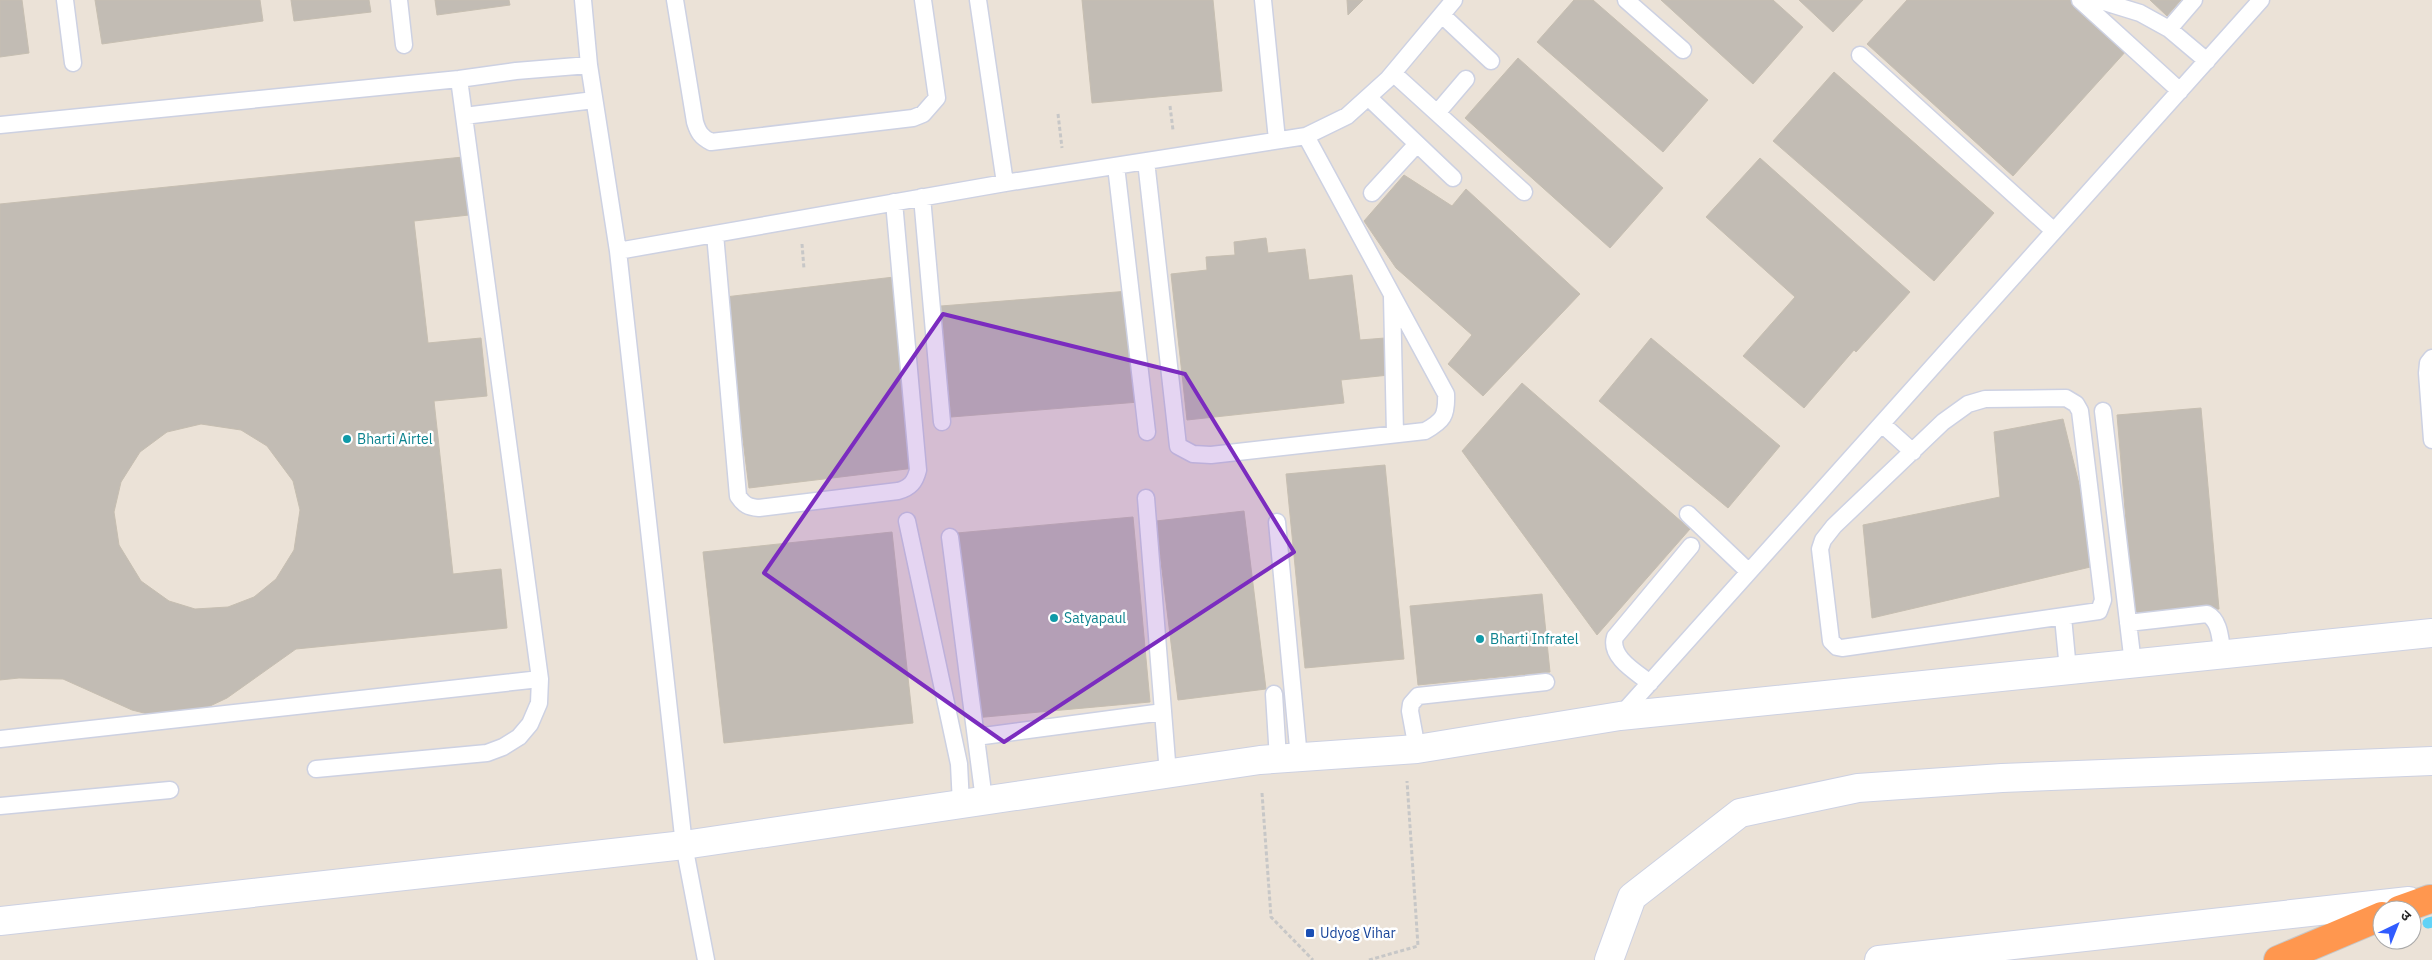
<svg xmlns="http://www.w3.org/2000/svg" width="2432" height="960" font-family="'IBM Plex Sans','Noto Sans Devanagari',sans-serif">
  <rect width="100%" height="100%" fill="#ebe2d7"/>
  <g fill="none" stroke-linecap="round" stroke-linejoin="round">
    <path stroke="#61d2f6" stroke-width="11" d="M2428,923L2432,922"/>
  </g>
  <path fill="#c2bcb4" stroke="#c6beb1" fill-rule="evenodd" d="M0,0H22L29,53L0,57Z
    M95,0H260L263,21L102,44Z
    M291,0H369L371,12L294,21Z
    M435,0H509L510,5L437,15Z
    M1082,0H1213L1222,91L1092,103Z
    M1347,0H1363L1348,15Z
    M1574,0H1593L1708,100L1663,152L1537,42Z
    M1661,0H1773L1803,27L1753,84Z
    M1799,0H1863L1833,32Z
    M1907,0H2071L2127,50L2013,176L1867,44Z
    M2150,0H2181L2167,16Z
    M1518,58L1663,188L1610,248L1465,118Z
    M1834,72L1994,213L1934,281L1773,141Z
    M463,157L469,215L414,221L428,343L481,338L487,396L434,401L453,574L501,569L507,628L296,649L227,698L210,706L168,715L148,714L132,710L63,679L19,678L0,680V204ZM201,424L241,430L267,446L293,481L300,510L294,550L276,579L254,597L228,607L195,609L169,601L141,581L119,545L114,512L121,482L140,452L167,432Z
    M1760,158L1910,292L1856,352L1854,350L1804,408L1743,356L1795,297L1706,217Z
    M1404,175L1452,206L1466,189L1580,294L1483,396L1448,364L1472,335L1396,268L1364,221Z
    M1266,238L1268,253L1305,249L1309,280L1352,275L1360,340L1385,338L1389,375L1341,380L1344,403L1187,420L1171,274L1207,270L1206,257L1235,255L1234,242Z
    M894,277L915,468L749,488L725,297Z
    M1129,291L1139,402L951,417L941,306Z
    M1651,338L1780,446L1728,508L1599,401Z
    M1522,383L1690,529L1597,635L1462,451Z
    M2201,408L2219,609L2134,616L2117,415Z
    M2063,419L2099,565L1872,618L1863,525L2000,497L1994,432Z
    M1385,465L1404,659L1305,668L1286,474Z
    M1244,511L1266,689L1178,700L1156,521Z
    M1133,517L1150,702L974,718L957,533Z
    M892,532L913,723L724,743L703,552Z
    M1542,594L1550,672L1418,685L1410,606Z"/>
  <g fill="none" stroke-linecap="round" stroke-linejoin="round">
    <g stroke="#cdd1e2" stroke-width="19">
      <path id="service" d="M65,0L73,63
        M399,0L404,45
        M583,0L589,65L618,251L684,845L706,960
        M675,0L695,122C698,132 701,137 711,142L913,118L923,114L937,98L923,0
        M978,0L1005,183
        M1263,0L1277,140
        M1626,0L1683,50
        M2080,0L2180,91
        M2098,0L2140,13L2169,29L2207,61
        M1442,15L1491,61
        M2169,29L2194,0
        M1860,55L2054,231
        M1393,73L1524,192
        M1368,97L1453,178
        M1437,113L1466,79
        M464,116L594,100
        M0,125L459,79L516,71L589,65
        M1146,161L1178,446L1193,454L1211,455L1425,431C1443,421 1447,416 1446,394L1306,136
        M1116,166L1147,432
        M1372,193L1417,144
        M922,197L942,422
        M715,234L738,496C744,505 748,507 759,508L898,491C910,488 915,482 918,470L894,202
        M618,251L1005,183L1306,136L1347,116L1388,79L1454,0
        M1392,296L1395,434
        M2432,358L2428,363L2427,373L2432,440
        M2066,398L2076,404L2080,411L2103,600L2099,611L1842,648L1837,647L1831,641L1820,549L1823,540L1834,526L1943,422L1968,404L1985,399Z
        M2103,411L2133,664
        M1882,424L1913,452
        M1146,498L1168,774
        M1688,514L1749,572
        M907,521L959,764L961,804
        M1277,522L1299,758
        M950,537L984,800
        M2063,617L2068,670
        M2128,623L2207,614C2221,621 2220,641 2223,655
        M1650,683C1636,672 1609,657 1615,637L1691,546
        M1274,694L1278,759
        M1620,716L2261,0
        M976,737L1163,712
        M0,739L540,679
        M1417,749L1410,711L1411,704L1418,696L1546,682
        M316,769L487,753L503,747L519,737L530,724L539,703L540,679L459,79
        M0,806L170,790"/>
    </g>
    <g stroke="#cdd1e2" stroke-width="30">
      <path id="minor" d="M0,921L684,845L1260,760L1417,749L1620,716L2432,633"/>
    </g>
    <g stroke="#cdd1e2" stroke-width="30">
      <path id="secondary" d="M1609,960L1632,897L1740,813L1858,788L2002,778L2432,761
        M1879,960L2409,901"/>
    </g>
    <g stroke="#c7c7c7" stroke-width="30">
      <path id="motorway" d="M2399,910L2430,899
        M2278,960L2382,916"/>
    </g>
    <path stroke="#c7c7c7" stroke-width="3" stroke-dasharray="4 2.5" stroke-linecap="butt" d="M1170,106L1173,130
      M1058,114L1062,148
      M802,244L804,269
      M1262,793L1271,917L1313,960
      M1369,960L1418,946L1407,781"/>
    <use href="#service" stroke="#fff" stroke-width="16"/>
    <use href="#minor" stroke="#fff" stroke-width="28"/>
    <use href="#secondary" stroke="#fff" stroke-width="28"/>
    <use href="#motorway" stroke="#ff974f" stroke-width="28"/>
  </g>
  <path fill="#7b2cbf" fill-opacity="0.2" stroke="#7b2cbf" stroke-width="4" stroke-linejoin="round" d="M943,314L1185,374L1294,552L1004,742L764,573Z"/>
  <g fill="#0f9aa8" stroke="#fff" stroke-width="2">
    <circle cx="347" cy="439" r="5"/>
    <circle cx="1054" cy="618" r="5"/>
    <circle cx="1480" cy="639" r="5"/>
  </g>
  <rect fill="#1a4fb4" stroke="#fff" stroke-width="2" x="1305" y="928" width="10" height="10" rx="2.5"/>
  <g text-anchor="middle" stroke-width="5" stroke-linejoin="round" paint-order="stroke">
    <g font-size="14" fill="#0d838f" stroke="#fff" text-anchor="start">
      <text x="357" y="444">Bharti Airtel</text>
      <text x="1064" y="623">Satyapaul</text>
      <text x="1490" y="644">Bharti Infratel</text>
    </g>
    <g font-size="14" fill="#164399" stroke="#fff" text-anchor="start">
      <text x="1320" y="938">Udyog Vihar</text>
    </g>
  </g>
  <g transform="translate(2397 925) rotate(43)"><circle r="24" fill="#ffffff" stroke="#a9a9a9"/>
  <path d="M0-4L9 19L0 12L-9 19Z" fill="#315cff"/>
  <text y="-8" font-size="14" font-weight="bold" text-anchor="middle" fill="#272727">उ</text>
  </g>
</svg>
